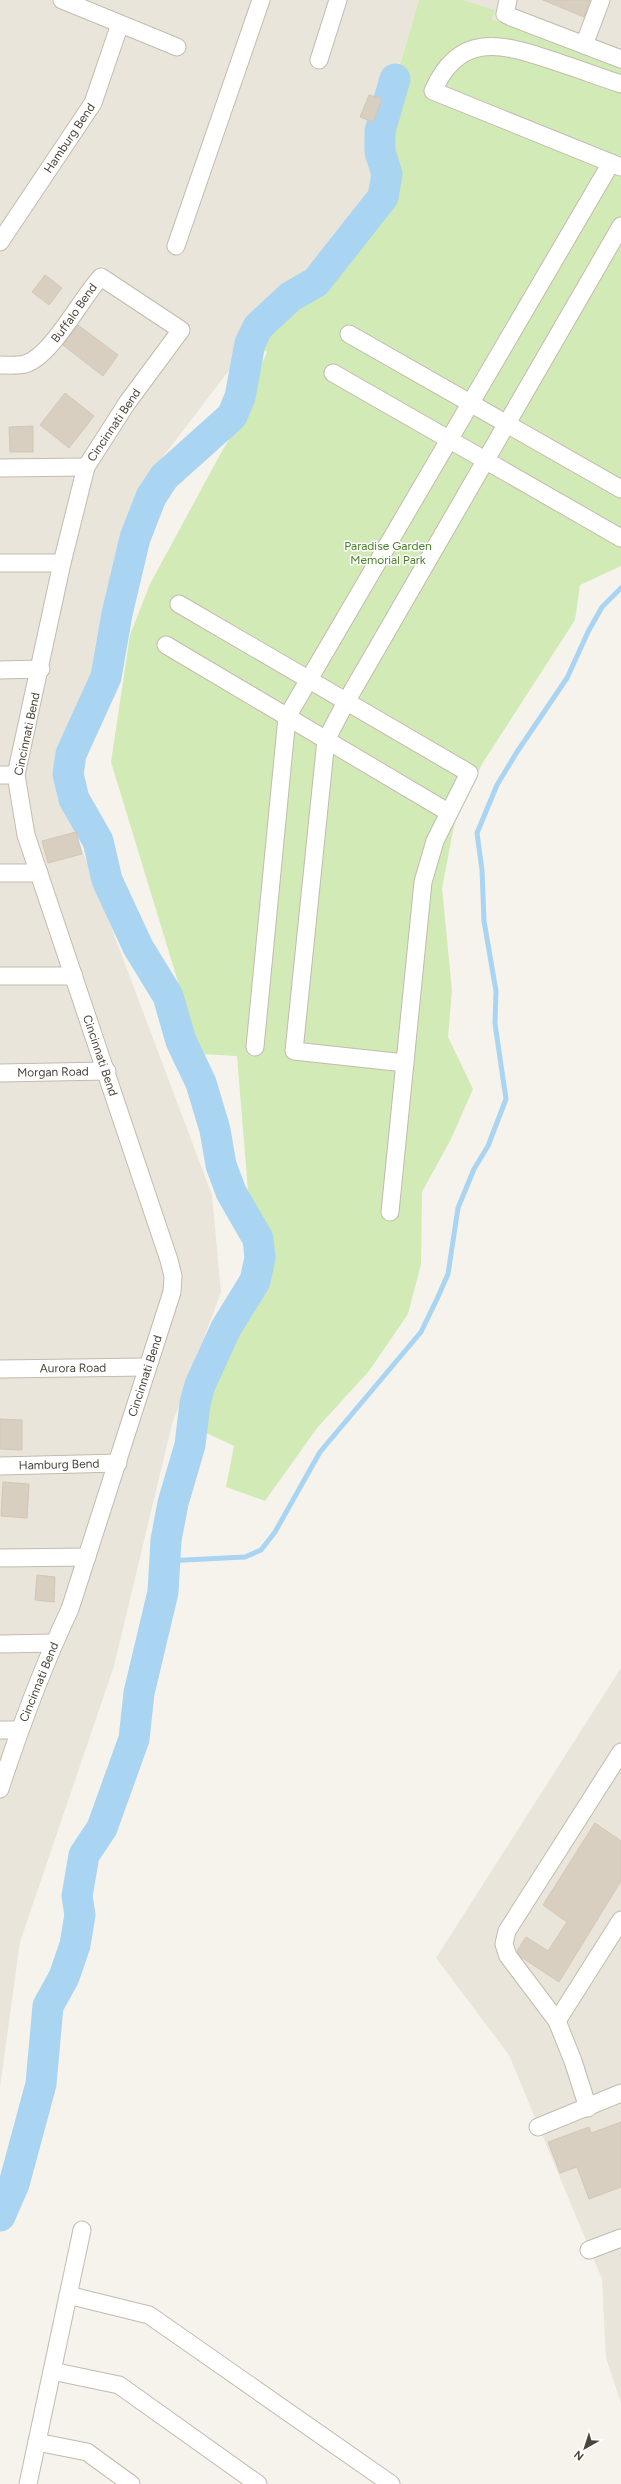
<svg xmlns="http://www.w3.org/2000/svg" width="621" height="2484" font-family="Figtree,sans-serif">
	<rect width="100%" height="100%" fill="#f6f3ec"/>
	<g fill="#eae5da">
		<path d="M0,0h419l-24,79 -15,73 7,22 -4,23 -67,85 -26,15 -32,30 -8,16 -107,140 -52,212 -33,59 17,77 137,364 9,97 -49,132 -58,242 -94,276 -20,145z"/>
		<path d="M464,0h157v67l-129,-48 3,-9z"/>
		<path d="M621,1668v735l-15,-45 -4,-79 -93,-224 -73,-97z"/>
	</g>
	<path fill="#d2eab5" d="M419,0h45l31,10 -3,9 129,48v499l-41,19 -5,35 -93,144 -27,57 -13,67 10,102 -4,47 25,52 -22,50 -29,53 -1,72 -13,50 -39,57 -52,57 -52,73 -39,-14 8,-41 -34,-16 19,-75 15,-37 38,-52 1,-25 -25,-50 -11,-135 -37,-2 -89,-292 19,-127 20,-51 72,-133 29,-47 8,-34 8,-18 -17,-9 8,-16 12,-13 20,-17 26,-15 67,-85 4,-23 -7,-22v-21z"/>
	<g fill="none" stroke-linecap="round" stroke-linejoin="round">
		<path stroke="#a9d4f2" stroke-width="5" d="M165,1561l80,-4 16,-7 14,-18 45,-80 101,-120 16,-33 11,-25 10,-66 16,-39 14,-23 18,-47 -11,-75 1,-33 -12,-70 -2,-51 -5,-37 20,-48 20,-33 50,-74 21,-46 14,-25 19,-19"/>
		<path stroke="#a9d4f2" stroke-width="31" d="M0,2216l14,-32 27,-100 7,-78 16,-29 11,-32 5,-30 -3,-19 7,-41 18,-27 32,-89 5,-46 24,-101 3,-52 7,-37 17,-58 5,-42 5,-18 26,-57 29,-47 5,-23 -2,-19 -27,-47 -10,-27 -6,-35 -14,-47 -20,-42 -13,-45 -30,-49 -31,-67 -9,-39 -24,-42 -6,-25 3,-20 35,-77 11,-63 18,-76 16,-41 13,-20 68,-61 8,-19 10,-54 8,-16 32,-30 26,-15 67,-85 4,-23 -7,-22v-21l15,-52"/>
	</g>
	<g fill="#d8cfc1" stroke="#d3c7b4">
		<path d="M543,0h47l-6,17z"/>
		<path d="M369,95l13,4 -9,23 -13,-5z"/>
		<path d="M45,275l17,13 -13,17 -17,-13z"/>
		<path d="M78,325l40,30 -15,21 -40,-31z"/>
		<path d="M65,393l29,23 -25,32 -29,-23z"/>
		<path d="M33,426v26h-23l-1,-25z"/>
		<path d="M76,832l6,22 -34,9 -6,-22z"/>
		<path d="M0,1419l22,1v30l-22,-1z"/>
		<path d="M3,1482l26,2 -2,34 -26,-2z"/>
		<path d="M37,1575l18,2 -1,25 -19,-2z"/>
		<path d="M595,1823l26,18v40l-62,101 -38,-25 -4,-6 9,-14 22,14 19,-29 -24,-17z"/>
		<path d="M621,2122v65l-32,12 -12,-32 -17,6 -12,-31 41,-15 2,6z"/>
	</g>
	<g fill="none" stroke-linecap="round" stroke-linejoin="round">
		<defs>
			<g id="minor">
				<path d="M62,0l115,47"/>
				<path d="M508,0l-3,14 6,3 110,42"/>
				<path d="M584,45l17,-45"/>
				<path d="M319,60l19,-60"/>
				<path d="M621,167l-188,-76c25,-57 65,-49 115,-32 25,8 49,17 73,25"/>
				<path id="s1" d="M0,242l93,-139 27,-79"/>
				<path d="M176,246l85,-246"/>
				<path d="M349,334l272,155"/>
				<path id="s2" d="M0,365c8,0 17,1 25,-1 27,-8 56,-66 76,-87l80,53 -54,73 -41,64 -24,96 -46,212 10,60 143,425 4,16 -1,16 -102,317c-28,59 -50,119 -70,180"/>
				<path d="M333,373l288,165"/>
				<path d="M0,468l86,-1"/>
				<path d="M0,563h62"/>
				<path d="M179,604l290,169 -34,68 -12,41 -33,330"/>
				<path d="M166,645l282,167"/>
				<path d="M0,670l41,-1"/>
				<path d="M0,775h16"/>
				<path d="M0,873h39"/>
				<path d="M0,976h74"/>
				<path d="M255,1047l32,-330 324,-554"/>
				<path d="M405,1063l-111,-12 32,-311 20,-38 275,-476"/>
				<path id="s3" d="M0,1073l107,-2"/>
				<path id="s4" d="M0,1369l147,-2"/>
				<path id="s5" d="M0,1466l118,-3"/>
				<path d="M0,1558l87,-1"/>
				<path d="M0,1644l54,-1"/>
				<path d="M0,1730h19"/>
				<path d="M557,2021l64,-101"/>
				<path d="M588,2108l-15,-47 -16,-40 -49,-65 -4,-12 3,-13 114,-179"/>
				<path d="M538,2127l83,-34"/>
				<path d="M589,2250l32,-12"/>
				<path d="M68,2295l81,20 242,169"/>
				<path d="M52,2371l67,14 139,99"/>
				<path d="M37,2442l50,10 44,32"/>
				<path d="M28,2484l54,-254"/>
			</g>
		</defs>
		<use href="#minor" stroke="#c2bbae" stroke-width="19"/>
		<use href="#minor" stroke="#fff" stroke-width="17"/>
	</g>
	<g text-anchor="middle" stroke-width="3" stroke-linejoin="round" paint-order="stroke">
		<g font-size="12" fill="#4b4439" stroke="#fff">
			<text dy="4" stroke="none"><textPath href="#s1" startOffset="125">Hamburg Bend</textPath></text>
			<text dy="4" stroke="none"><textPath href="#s2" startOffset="97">Buffalo Bend</textPath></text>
			<text transform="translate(114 425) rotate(-56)" y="4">Cincinnati Bend</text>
			<text transform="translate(27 734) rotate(-78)" y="4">Cincinnati Bend</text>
			<text dy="4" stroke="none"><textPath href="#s2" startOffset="1014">Cincinnati Bend</textPath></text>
			<text dy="4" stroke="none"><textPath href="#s3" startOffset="53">Morgan Road</textPath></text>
			<text dy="4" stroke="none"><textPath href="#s4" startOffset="73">Aurora Road</textPath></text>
			<text transform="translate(145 1376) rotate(-72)" y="4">Cincinnati Bend</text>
			<text dy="4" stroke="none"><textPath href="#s5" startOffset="59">Hamburg Bend</textPath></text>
			<text transform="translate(39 1682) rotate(-68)" y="4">Cincinnati Bend</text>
		</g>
		<g font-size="12" fill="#4a7f2a" stroke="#fff">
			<text x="388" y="550">Paradise Garden<tspan x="388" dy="14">Memorial Park</tspan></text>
		</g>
	</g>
	<g transform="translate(585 2448) rotate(219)" stroke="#ffffff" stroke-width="3" paint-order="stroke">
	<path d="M0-3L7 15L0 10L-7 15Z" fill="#4b4439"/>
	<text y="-6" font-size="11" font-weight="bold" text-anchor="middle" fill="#4b4439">N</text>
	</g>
</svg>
